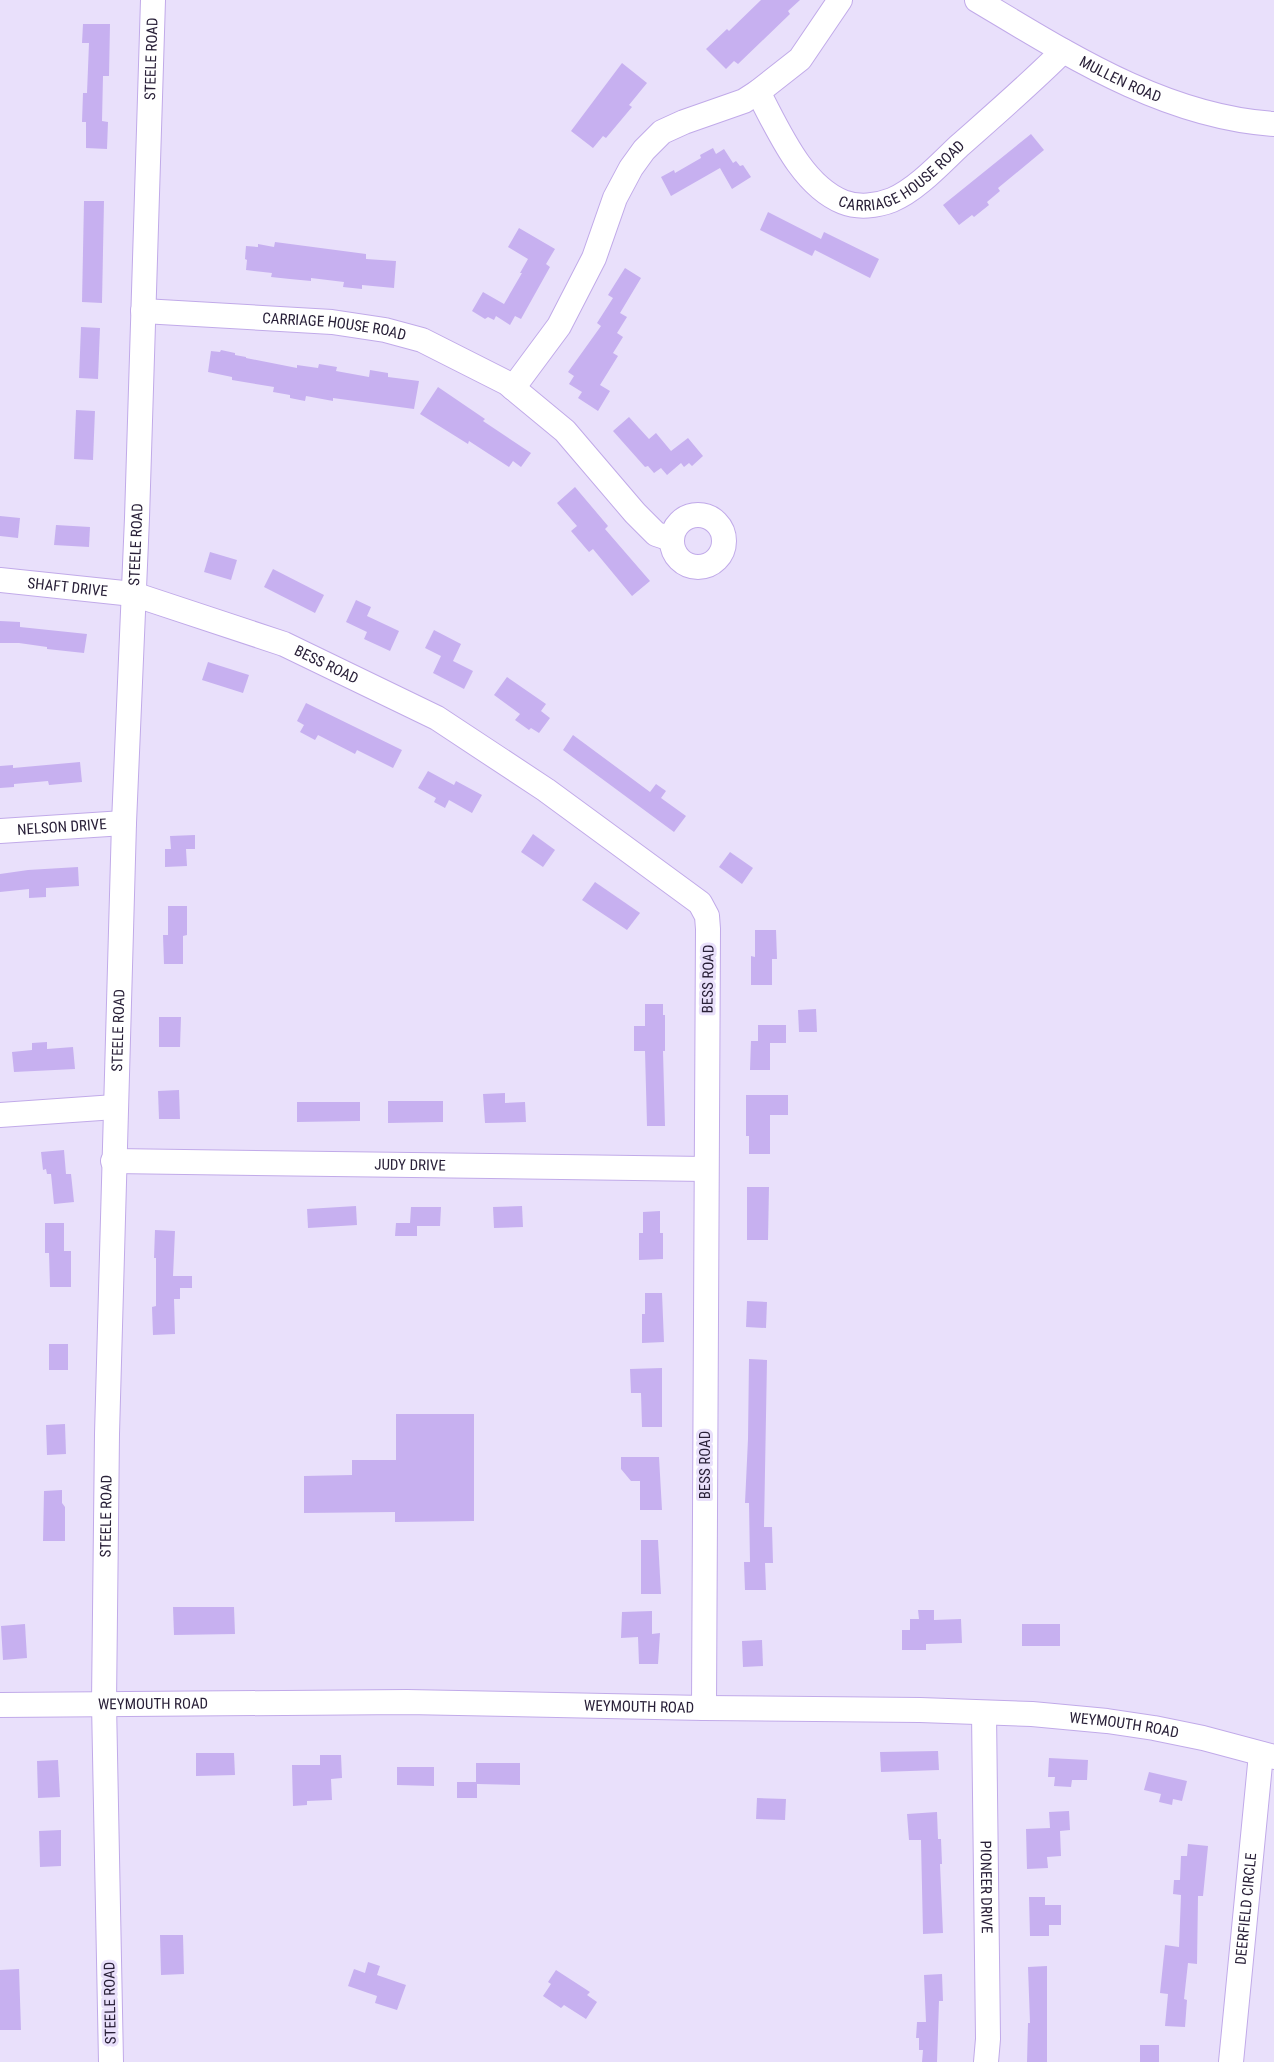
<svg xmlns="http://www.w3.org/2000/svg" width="1274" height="2062" font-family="'Roboto Condensed',sans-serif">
	<rect width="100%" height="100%" fill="#e9e0fb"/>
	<g fill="#c7b0f0">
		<path d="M761,0h39l-12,11 2,3 -52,50 -4,-3 -8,8 -20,-20 21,-20 2,2z"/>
		<path d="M83,24h27l-1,52h-6l-1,45 6,1 -1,27 -21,-1v-26h-4l1,-29h4l2,-50h-7z"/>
		<path d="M622,63l25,20 -18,22 3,2 -26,31 -3,-2 -10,12 -22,-17z"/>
		<path d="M1031,134l13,16 -46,38 2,3 -13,11 2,3 -15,12 -2,-2 -13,10 -16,-20z"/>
		<path d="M713,148l3,6 8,-5 9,14 3,-2 4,5 3,-1 8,12 -19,12 -12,-21 -49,28 -10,-19 13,-7 1,3 26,-15 -1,-3z"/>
		<path d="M84,201h20l-2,102 -20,-1z"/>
		<path d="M768,212l53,27 3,-7 55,27 -9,19 -55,-28 -3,6 -52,-26z"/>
		<path d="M519,228l36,21 -9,15 4,3 -29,52 -6,-3 -5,9 -14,-9 -2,4 -6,-3 -3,2 -13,-8 11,-19 21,12 18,-31h-2l8,-14 -20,-12z"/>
		<path d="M275,242l91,12v5l30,2 -2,27 -32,-3v4l-19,-2 1,-5 -33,-4v3l-21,-2 -19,-2 1,-4 -26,-3 1,-10 -2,-1 1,-13 12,1v-3l16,3z"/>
		<path d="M625,268l16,10 -21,35 7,4 -10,16 6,4 -10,16 5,3 -18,29 10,6 -12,20 -20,-13 4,-6 -13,-8 5,-8 -6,-4 33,-46 -4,-3 16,-25 -5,-3z"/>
		<path d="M81,327l19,1 -2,51 -19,-1z"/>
		<path d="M221,350l14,3v2l11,2v1l51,10v-3l21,3 1,-4 18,3 -1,4 33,6 1,-7 18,3v4l31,4 -5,28 -81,-11v3l-27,-5 -1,5 -15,-3v-3l-17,-3 1,-5 -42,-7v-3l-24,-5 3,-21 9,1z"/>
		<path d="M438,387l47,32 -2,2 48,32 -10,14 -8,-6 -4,6 -40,-26 -1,3 -48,-30z"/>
		<path d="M76,410l19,1 -2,49 -19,-1z"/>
		<path d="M629,417l20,22 7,-6 15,18 17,-13 15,18 -11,10 -3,-3 -5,4 -3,-4 -14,12 -6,-7 -7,5 -6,-7 -3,1 -32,-36z"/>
		<path d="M575,487l33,39 -3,3 45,52 -18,15 -39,-47 -4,3 -18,-21 6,-5 -20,-23z"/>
		<path d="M0,516l20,2 -2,20 -18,-2z"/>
		<path d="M56,525l34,2 -1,20 -35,-2z"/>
		<path d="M210,552l27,8 -6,20 -27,-8z"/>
		<path d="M273,569l51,26 -9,18 -51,-26z"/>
		<path d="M356,600l15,7 -4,9 32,15 -9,20 -26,-12 3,-7 -21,-10z"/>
		<path d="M0,621l20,1v5l67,7 -3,19 -37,-4v-2l-28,-4h-19z"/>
		<path d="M434,630l27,14 -8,17 20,10 -9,18 -31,-16 8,-17 -16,-8z"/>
		<path d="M208,662l41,13 -6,18 -41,-13z"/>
		<path d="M507,677l39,27 -5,7 9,7 -11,15 -8,-5 -2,2 -14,-10 5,-6 -26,-19z"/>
		<path d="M306,703l96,47 -9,18 -36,-18 -2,4 -37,-19 -3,5 -15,-8 4,-7 -7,-4z"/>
		<path d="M573,735l77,57 6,-8 10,7 -5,7 25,18 -12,16 -111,-82z"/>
		<path d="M80,762l2,20 -33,3 -1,-4 -34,3v3l-14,1v-22l13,-1v3z"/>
		<path d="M428,771l26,14 2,-4 26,14 -10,18 -23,-13 -4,8 -11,-6 2,-4 -18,-10z"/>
		<path d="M533,834l22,16 -12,17 -22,-15z"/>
		<path d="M195,835v14h-9l1,17 -22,1v-18h6l-1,-13z"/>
		<path d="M730,852l23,16 -11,16 -23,-17z"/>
		<path d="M78,867l1,19 -33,2v9l-17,1v-9l-29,3v-18l28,-4z"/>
		<path d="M595,882l45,31 -13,17 -45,-30z"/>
		<path d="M168,906h19v29l-4,1v28h-19l-1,-29h5z"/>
		<path d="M755,930h21l1,29h-5v26h-21v-29l4,1z"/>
		<path d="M645,1004h18v11h2v36h-2l2,75h-18l-2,-75h-11v-25h11z"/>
		<path d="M816,1009l1,23h-18l-1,-22z"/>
		<path d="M159,1017h22l-1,30h-21z"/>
		<path d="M758,1025h28v18h-16v27h-20l1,-29h7z"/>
		<path d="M47,1042v7l26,-2 2,22 -61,3 -2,-20 20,-2v-7z"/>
		<path d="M179,1090l1,29h-21l-1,-28z"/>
		<path d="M505,1093v10l20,-1 1,20 -41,1 -2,-29z"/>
		<path d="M746,1095h42v20h-18v39h-21v-18h-3z"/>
		<path d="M388,1101h55v21l-55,1z"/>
		<path d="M297,1102h63v19l-63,1z"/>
		<path d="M64,1150l2,24h5l3,28 -20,2 -3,-30h-4l-1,-5 -3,1 -2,-18z"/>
		<path d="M747,1187h22l-1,53h-21z"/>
		<path d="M356,1206l1,19 -49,3 -1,-19z"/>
		<path d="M522,1206l1,21 -29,1 -1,-21z"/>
		<path d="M411,1207h30l-1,19h-23v10h-22l1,-13h14z"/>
		<path d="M660,1211v22h3v26l-24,1v-27h4v-21z"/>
		<path d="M45,1223h19v28h7v36h-21l-1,-34h-4z"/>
		<path d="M155,1230l20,1 -2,45h19v12h-12v11h-6l1,35 -22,1 -1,-28 4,-1v-48h-2z"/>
		<path d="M645,1293h17l2,49 -22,1v-29h3z"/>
		<path d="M747,1301l20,1 -1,26 -20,-1z"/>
		<rect x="49" y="1344" width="19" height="26"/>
		<path d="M749,1359l18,1 -3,167h8l1,36h-8l1,27h-21l-1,-28h6l-1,-59h-4l3,-64z"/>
		<path d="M662,1368v59h-20l-1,-34h-10l-1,-24z"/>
		<path d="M396,1414h78v107l-79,1v-10l-91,1v-37l48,-1v-15h44z"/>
		<path d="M65,1424l1,30 -19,1 -1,-30z"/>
		<path d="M621,1457h38l3,53h-22v-29h-9l-10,-12z"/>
		<path d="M62,1490v13l3,4v34h-22l1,-50z"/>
		<path d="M641,1540h17l3,54h-20z"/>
		<path d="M173,1607h61l1,27 -61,1z"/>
		<path d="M918,1610h16v10l27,-1 1,24 -36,1v6h-24v-20h8v-11h9z"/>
		<path d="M652,1611v23l8,-1 -2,31h-19l-1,-27 -17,1 1,-26z"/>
		<path d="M25,1624l2,34 -24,2 -2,-34z"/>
		<rect x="1022" y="1624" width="38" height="22"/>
		<path d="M762,1640l1,26 -20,1 -1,-26z"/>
		<path d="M938,1751l1,19 -58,2 -1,-20z"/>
		<path d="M196,1753h38l1,22 -39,1z"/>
		<path d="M320,1755h21l1,23 -11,1 1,21 -25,1v4l-14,1 -1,-41h28z"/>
		<path d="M1049,1758l39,2 -1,20h-15l-1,7 -17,-1 1,-9h-7z"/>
		<path d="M58,1760l2,37 -22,1 -1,-37z"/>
		<path d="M476,1763h44v22l-43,-1v14h-20v-16h19z"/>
		<path d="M397,1767h37v19l-37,-1z"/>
		<path d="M1149,1772l38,9 -5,20 -9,-2 -1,6 -13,-3 2,-8 -17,-4z"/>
		<path d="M757,1798l29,1 -1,21 -29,-1z"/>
		<path d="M1069,1811l1,19 -10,1 1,25 -14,1 1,11 -21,1 -1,-40 24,-1 -1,-16z"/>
		<path d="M937,1812l1,27h3l1,25h-2l3,69 -20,1 -2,-94h-12l-2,-26z"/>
		<path d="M61,1830v36l-21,1 -1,-36z"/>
		<path d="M1188,1844l20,2 -5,50h-5l-1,68 -9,-1 -4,36 3,1 -2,27 -20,-1 3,-32 -8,-1 5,-48 14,2 2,-52 -8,-1 1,-14h6l1,-24h6z"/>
		<path d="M1029,1897h16v8h16v20h-12v11h-19z"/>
		<path d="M160,1935h23l1,39 -23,1z"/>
		<path d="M368,1962l12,4 -3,9 29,10 -9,25 -22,-7 2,-7 -29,-10 6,-17 11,4z"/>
		<path d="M1047,1966v96h-20l1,-39h2l-2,-56z"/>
		<path d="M19,1969l2,61h-21v-60z"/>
		<path d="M556,1970l34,22 -3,3 10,7 -11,17 -22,-14 -3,3 -18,-12 8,-12 -3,-2z"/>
		<path d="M942,1974l1,27h-4l-2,61h-15l1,-12h-4v-12h-3l1,-16h9l-2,-47z"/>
		<rect x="1140" y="2045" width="19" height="17"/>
	</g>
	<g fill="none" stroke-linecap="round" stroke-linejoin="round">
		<defs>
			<g id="minor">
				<path id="s1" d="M977,0c92,55 188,117 297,124"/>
				<path id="s2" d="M758,92c20,37 43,93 85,110 15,6 34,4 49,-2 24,-10 48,-36 67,-54 35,-31 71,-62 104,-95"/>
				<path id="s3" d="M143,311l189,11 53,8 37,10 85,43 58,48 70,82 21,21 15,5"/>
				<path d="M513,388l46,-62 35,-68 21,-60 16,-30 13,-18 18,-18 22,-10 60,-21 14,-9 42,-33 40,-59"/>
				<circle cx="698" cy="541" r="26"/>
				<path id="s4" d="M0,580l133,14 151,50 153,74 109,72 154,113 7,13 1,13 -4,779"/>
				<path id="s5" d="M0,831l124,-8"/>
				<path d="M0,1115l115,-8"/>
				<path id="s6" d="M113,1161l593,8"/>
				<path id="s7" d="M0,1705l407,-3 297,6 216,2 112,4 75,7 47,7 49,10 71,19"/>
				<path id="s8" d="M984,1713l4,326 -2,23"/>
				<path id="s9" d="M111,2062l-7,-359 3,-269 17,-611 13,-305 16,-518"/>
				<path id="s10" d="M1231,2062l30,-308"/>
			</g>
		</defs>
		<use href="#minor" stroke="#c1aae9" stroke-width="26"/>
		<use href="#minor" stroke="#fff" stroke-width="24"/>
	</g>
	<g text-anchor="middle" stroke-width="6" stroke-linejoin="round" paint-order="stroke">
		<g font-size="15" fill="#292038" stroke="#e9e0fb">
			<text dy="5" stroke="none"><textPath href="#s9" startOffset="2004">STEELE ROAD</textPath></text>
			<text dy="5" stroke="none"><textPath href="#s1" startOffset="164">MULLEN ROAD</textPath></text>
			<text dy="5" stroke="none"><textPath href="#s2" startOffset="210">CARRIAGE HOUSE ROAD</textPath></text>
			<text dy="5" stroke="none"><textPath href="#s3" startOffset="192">CARRIAGE HOUSE ROAD</textPath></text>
			<text dy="5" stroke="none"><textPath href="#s9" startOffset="1518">STEELE ROAD</textPath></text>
			<text dy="5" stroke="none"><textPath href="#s4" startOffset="68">SHAFT DRIVE</textPath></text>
			<text dy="5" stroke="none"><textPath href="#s4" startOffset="340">BESS ROAD</textPath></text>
			<text dy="5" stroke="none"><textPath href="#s5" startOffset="62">NELSON DRIVE</textPath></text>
			<text transform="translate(708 979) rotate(-89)" y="5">BESS ROAD</text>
			<text dy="5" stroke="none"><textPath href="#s9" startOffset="1032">STEELE ROAD</textPath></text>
			<text dy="5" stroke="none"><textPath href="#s6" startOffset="297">JUDY DRIVE</textPath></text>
			<text transform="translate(705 1465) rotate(-90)" y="5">BESS ROAD</text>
			<text dy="5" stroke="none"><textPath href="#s9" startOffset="546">STEELE ROAD</textPath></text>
			<text dy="5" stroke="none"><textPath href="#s7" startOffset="153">WEYMOUTH ROAD</textPath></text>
			<text dy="5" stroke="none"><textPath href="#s7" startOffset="639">WEYMOUTH ROAD</textPath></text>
			<text dy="5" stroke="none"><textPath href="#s7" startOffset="1125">WEYMOUTH ROAD</textPath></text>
			<text dy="5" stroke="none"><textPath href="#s8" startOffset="174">PIONEER DRIVE</textPath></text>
			<text dy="5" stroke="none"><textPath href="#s10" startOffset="154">DEERFIELD CIRCLE</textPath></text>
			<text transform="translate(110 2003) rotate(-91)" y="5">STEELE ROAD</text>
		</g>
	</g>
</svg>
